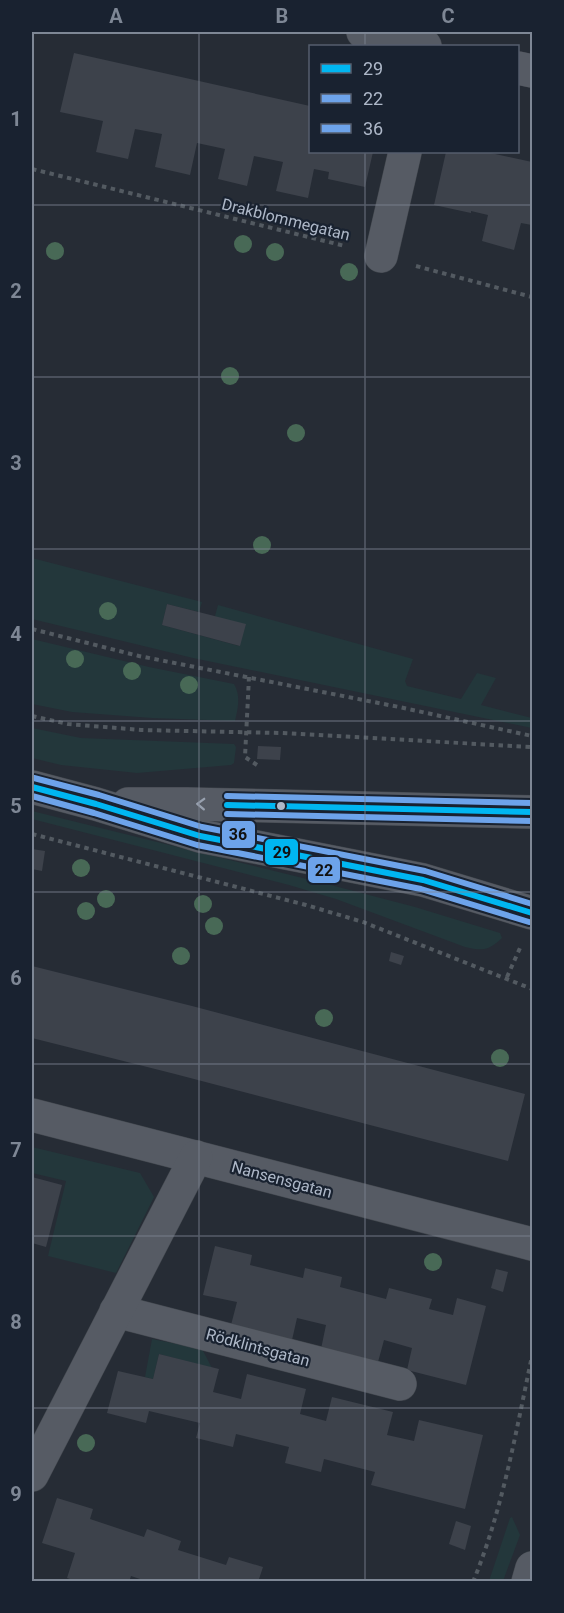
<svg xmlns="http://www.w3.org/2000/svg" width="564" height="1613" font-family="Roboto,sans-serif">
	<rect width="100%" height="100%" fill="#262c35"/>
	<g fill="#23373b">
		<path d="M32,558l170,44 -3,10 -32,-8 -5,21 77,21 -24,-30 3,-11 195,54 -8,22 2,5 54,13 16,-26 19,5 -15,27 51,13v10l-339,-70 -161,-39z"/>
		<path d="M32,639l117,28 85,17c7,12 4,24 1,37l-83,-3 -80,-6 -40,-8z"/>
		<path d="M32,728l49,10 153,6 2,3 -2,16 -3,2 -94,8 -76,-8 -29,-7z"/>
		<path d="M32,811l291,72 92,24 85,26 2,5c-14,13 -19,13 -37,9l-129,-48 -47,-14 -257,-66z"/>
		<path d="M32,1147l108,26 14,24 -38,76 -68,-17 18,-75 -34,-8z"/>
		<path d="M152,1339l50,10 10,19 -53,-14 -6,25 -8,-2z"/>
		<path d="M512,1517l8,18 -17,46h-14l21,-63z"/>
	</g>
	<g fill="#3d424b">
		<path d="M74,53l236,53v46h63l-8,35 -37,-8 1,-7 -15,-3 -6,29 -32,-7 7,-29 -29,-6 -7,30 -29,-7 7,-30 -28,-6 -7,32 -35,-8 7,-33 -27,-5 -7,30 -32,-7 7,-31 -43,-9z"/>
		<path d="M446,152h40l46,10v63l-11,-2 -7,27 -32,-9 6,-26 -17,-4v2l-37,-8z"/>
		<path d="M167,604l79,20 -6,22 -78,-21z"/>
		<path d="M258,746l23,1 -1,13 -23,-1z"/>
		<path d="M32,849l13,2 -3,20 -10,-2z"/>
		<path d="M391,952l13,4 -3,9 -12,-4z"/>
		<path d="M32,966l160,40 333,88 -17,67 -333,-87 -143,-36z"/>
		<path d="M32,1177l30,8 -16,62 -14,-4z"/>
		<path d="M215,1246l37,9 -2,10 53,13 2,-10 37,9 -2,10 46,12 3,-11 43,11 -3,10 24,6 4,-17 29,8 -20,79 -59,-15 5,-22 -28,-8 -6,22 -57,-13 5,-24 -29,-7 -5,22 -61,-15 6,-23 -34,-7z"/>
		<path d="M496,1269l12,3 -5,20 -12,-4z"/>
		<path d="M159,1354l60,15 -6,23 28,7 6,-25 59,15 -6,25 26,7 6,-24 61,15 -6,23 27,6 5,-21 64,15 -18,74 -94,-24 4,-13 -51,-13 -3,13 -36,-9 4,-16 -53,-13 -3,13 -37,-9 4,-15 -51,-12 -3,12 -39,-10 11,-42 35,8z"/>
		<path d="M57,1498l36,11 -3,10 54,18 3,-8 34,12 -3,9 48,15 3,-8 34,10 -4,12 5,3h-115l-18,-6 -2,6h-50l-12,-4 8,-25 -33,-10z"/>
		<path d="M456,1521l15,5 -6,24 -16,-6z"/>
	</g>
	<g fill="none" stroke-linecap="round" stroke-linejoin="round">
		<defs>
			<g id="minor">
				<path d="M363,32l62,14"/>
				<path d="M518,68l14,3"/>
				<path d="M381,256l24,-104"/>
				<path d="M32,1115l500,129"/>
				<path d="M116,1311l284,73"/>
				<path d="M32,1475l164,-318"/>
			</g>
			<g id="tertiary">
				<path d="M32,787l64,17 104,32 223,44 109,33"/>
				<path d="M128,804h59l345,8"/>
				<path d="M528,1582l4,-14"/>
			</g>
		</defs>
		<use href="#minor" stroke="#42474e" stroke-width="34"/>
		<use href="#tertiary" stroke="#42474e" stroke-width="34"/>
		<g stroke="#535a61" stroke-width="4" stroke-dasharray="4.5 4.5" stroke-linecap="butt">
			<path d="M32,169l313,77"/>
			<path d="M416,266l116,31"/>
			<path d="M32,629l107,27 260,51 133,29"/>
			<path d="M249,677l-4,80 12,8"/>
			<path d="M32,716l36,8 73,6 140,3 251,14"/>
			<path d="M32,834l274,71 57,17 169,67"/>
			<path d="M507,977l13,-29"/>
			<path d="M473,1582c30,-73 43,-151 59,-226"/>
		</g>
		<use href="#minor" stroke="#565b64" stroke-width="33"/>
		<use href="#tertiary" stroke="#565b64" stroke-width="33"/>
		<defs>
			<g id="bus-1">
				<path d="M32,787l64,17 104,32 223,44 109,33"/>
				<path d="M227,805l305,7"/>
			</g>
			<g id="bus-2">
				<path d="M32,796l62,17 103,32 224,44 108,33"/>
				<path d="M227,814l305,7"/>
			</g>
			<g id="bus-3">
				<path d="M34,778l65,17 103,32 223,44 107,33"/>
				<path d="M227,796l305,7"/>
			</g>
		</defs>
		<use href="#bus-1" stroke="#192230" stroke-width="10"/>
		<use href="#bus-2" stroke="#192230" stroke-width="10"/>
		<use href="#bus-3" stroke="#192230" stroke-width="10"/>
		<use href="#bus-1" stroke="#00b6f1" stroke-width="6"/>
		<use href="#bus-2" stroke="#6da3ea" stroke-width="6"/>
		<use href="#bus-3" stroke="#6da3ea" stroke-width="6"/>
	</g>
	<g fill="#486956">
		<circle cx="243" cy="244" r="9"/>
		<circle cx="55" cy="251" r="9"/>
		<circle cx="275" cy="252" r="9"/>
		<circle cx="349" cy="272" r="9"/>
		<circle cx="230" cy="376" r="9"/>
		<circle cx="296" cy="433" r="9"/>
		<circle cx="262" cy="545" r="9"/>
		<circle cx="108" cy="611" r="9"/>
		<circle cx="75" cy="659" r="9"/>
		<circle cx="132" cy="671" r="9"/>
		<circle cx="189" cy="685" r="9"/>
		<circle cx="81" cy="868" r="9"/>
		<circle cx="106" cy="899" r="9"/>
		<circle cx="203" cy="904" r="9"/>
		<circle cx="86" cy="911" r="9"/>
		<circle cx="214" cy="926" r="9"/>
		<circle cx="181" cy="956" r="9"/>
		<circle cx="324" cy="1018" r="9"/>
		<circle cx="500" cy="1058" r="9"/>
		<circle cx="433" cy="1262" r="9"/>
		<circle cx="86" cy="1443" r="9"/>
	</g>
	<defs><path id="oneway-chevron" d="M-2-3.5L2.5 0L-2 3.5" fill="none" stroke-width="1.6" stroke-linecap="round" stroke-linejoin="round" transform="scale(1.5)"/></defs>
	<use stroke="#98a1af" href="#oneway-chevron" transform="translate(201 804) rotate(-178)"/>
	<path fill="none" stroke="#7e8795" stroke-width="1.5" stroke-opacity="0.55" d="M199,32v1550M365,32v14M365,152v1430M32,205h500M32,377h500M32,549h500M32,721h500M32,892h500M32,1064h500M32,1236h500M32,1408h500"/>
	<circle fill="#aeb8c8" stroke="#192230" stroke-width="2" cx="281" cy="806" r="5"/>
	<g text-anchor="middle" stroke-width="4.5" stroke-linejoin="round" paint-order="stroke">
		<g font-size="16" fill="#aeb8c8" stroke="#192230">
			<text transform="translate(286 219) rotate(14)" y="6">Drakblommegatan</text>
			<text transform="translate(282 1179) rotate(15)" y="6">Nansensgatan</text>
			<text transform="translate(258 1347) rotate(15)" y="6">Rödklintsgatan</text>
		</g>
	</g>
	<g stroke="#192230" stroke-width="2">
		<rect x="221" y="820" width="35" height="29" rx="6" fill="#6da3ea"/>
		<rect x="264" y="838" width="35" height="28" rx="6" fill="#00b6f1"/>
		<rect x="307" y="856" width="34" height="28" rx="6" fill="#6da3ea"/>
	</g>
	<g font-size="16" text-anchor="middle" font-weight="bold" fill="#111">
		<text x="238" y="840">36</text>
		<text x="282" y="858">29</text>
		<text x="324" y="876">22</text>
	</g>
	<rect width="564" height="1613" fill="none" stroke="#192230" stroke-width="66"/>
	<rect x="309" y="45" width="210" height="108" fill="#192230" stroke="#555e6d" stroke-width="1.5"/>
	<rect x="321" y="64" width="30" height="9" fill="#00b6f1" stroke="#555e6d" stroke-width="1.5"/>
	<text x="363" y="75" font-size="18" fill="#aeb8c8">29</text>
	<rect x="321" y="94" width="30" height="9" fill="#6da3ea" stroke="#555e6d" stroke-width="1.5"/>
	<text x="363" y="105" font-size="18" fill="#aeb8c8">22</text>
	<rect x="321" y="124" width="30" height="9" fill="#6da3ea" stroke="#555e6d" stroke-width="1.5"/>
	<text x="363" y="135" font-size="18" fill="#aeb8c8">36</text>
	<rect x="33" y="33" width="498" height="1547" fill="none" stroke="#7e8795" stroke-width="2"/>
	<g font-size="20" text-anchor="middle" font-weight="bold" fill="#7e8795">
		<text x="116" y="23">A</text>
		<text x="282" y="23">B</text>
		<text x="448" y="23">C</text>
		<text x="16" y="126">1</text>
		<text x="16" y="298">2</text>
		<text x="16" y="470">3</text>
		<text x="16" y="641">4</text>
		<text x="16" y="813">5</text>
		<text x="16" y="985">6</text>
		<text x="16" y="1157">7</text>
		<text x="16" y="1329">8</text>
		<text x="16" y="1501">9</text>
	</g>
</svg>
